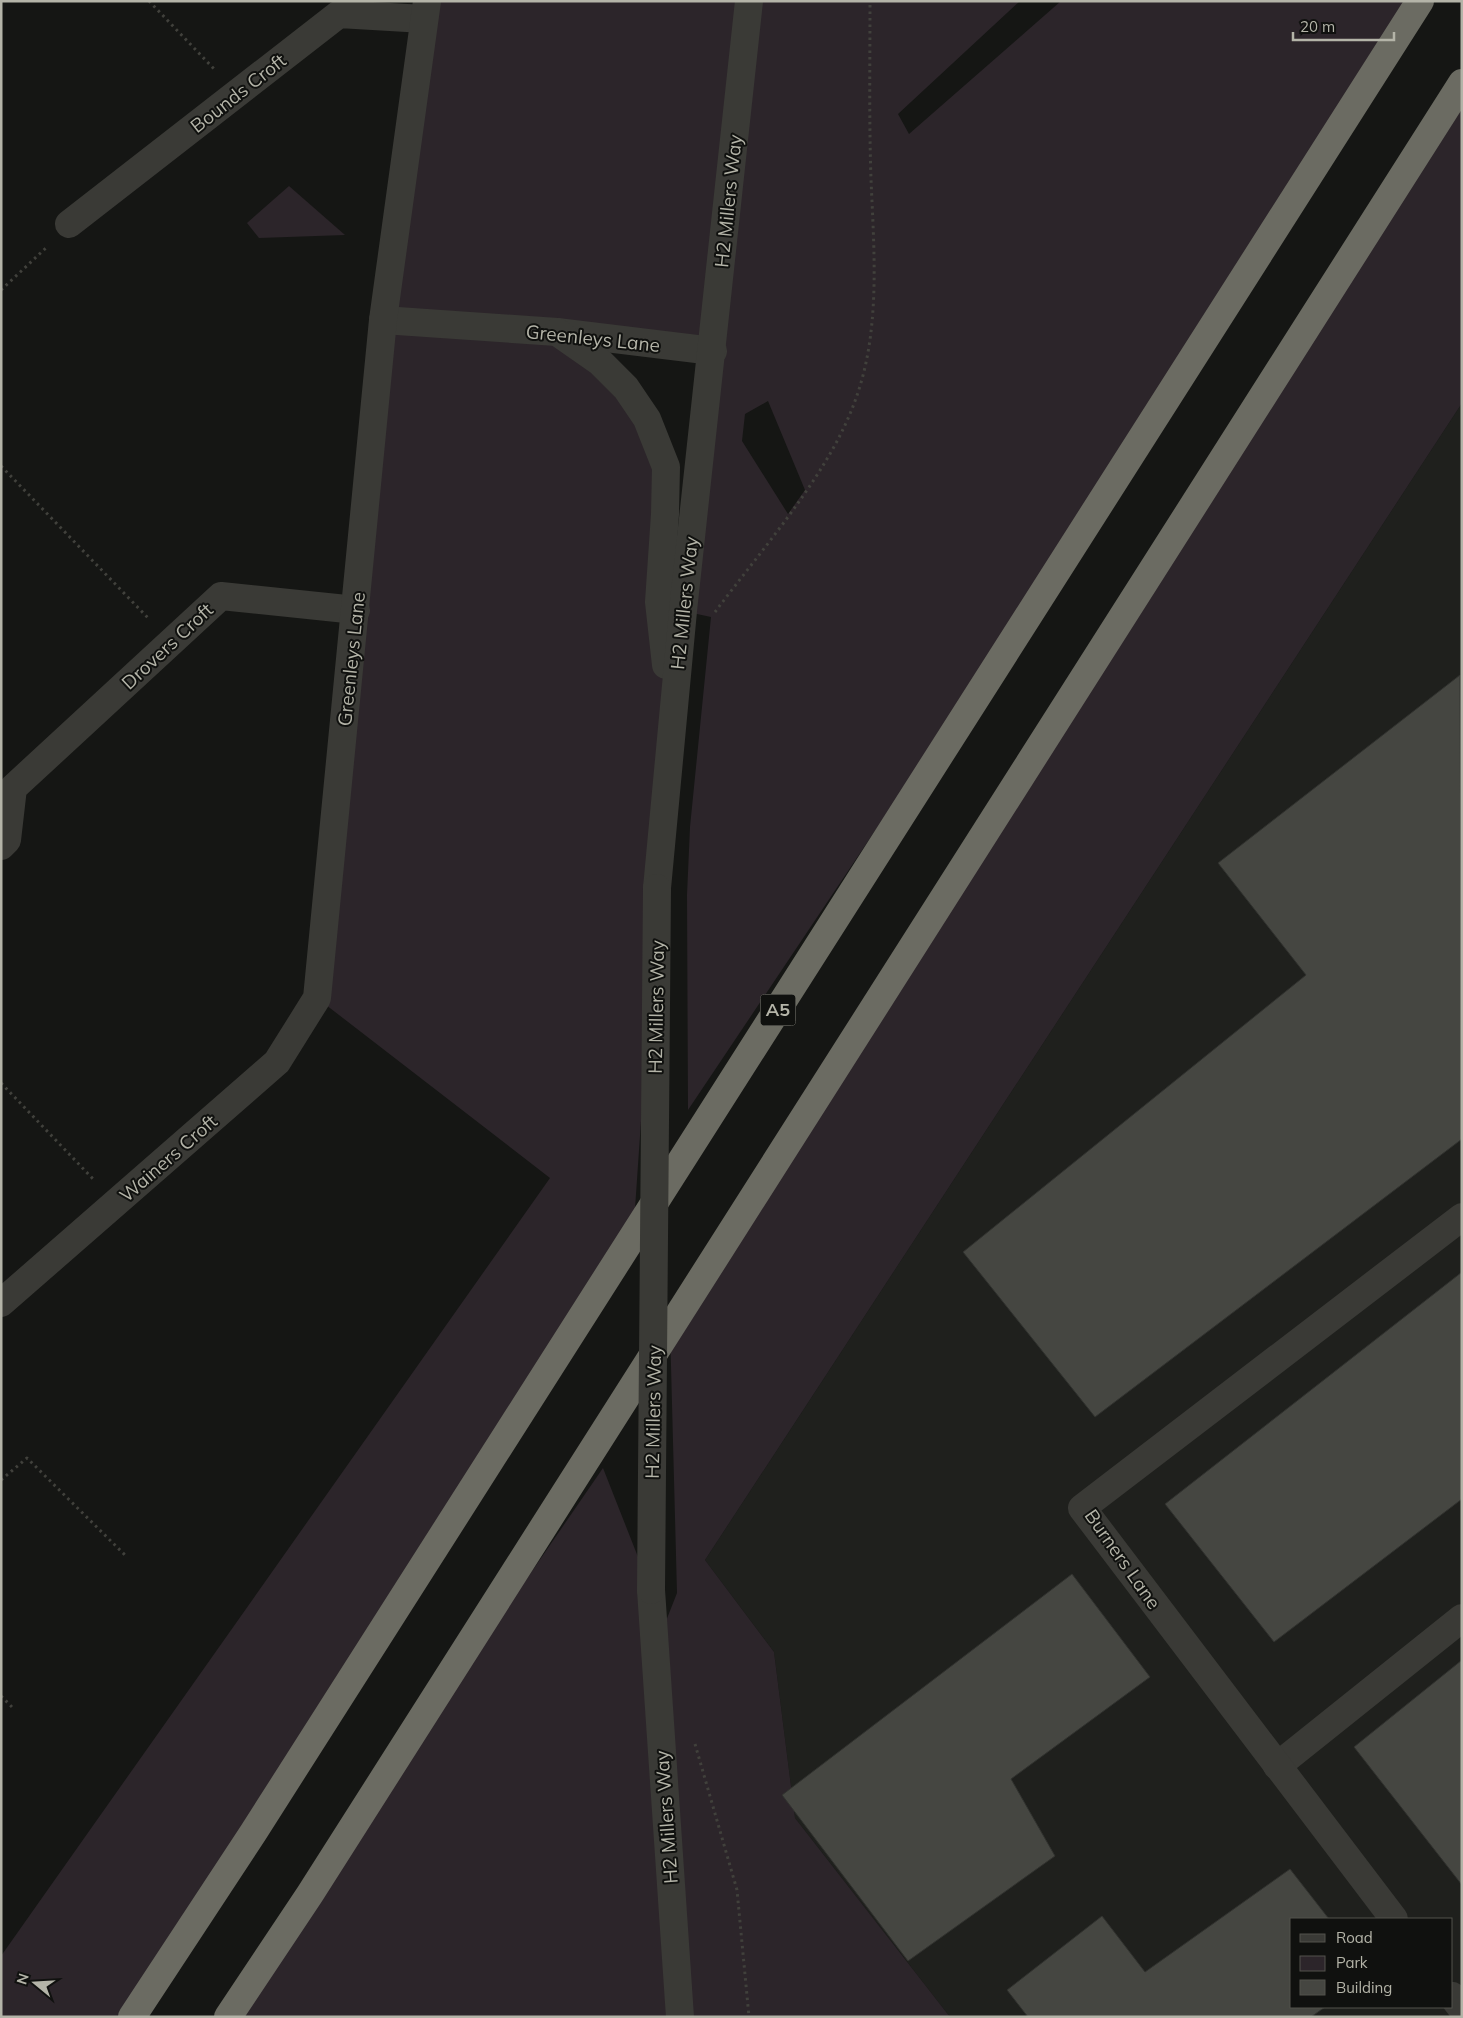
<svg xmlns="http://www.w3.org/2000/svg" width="1463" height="2018" font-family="Mulish,sans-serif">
	<rect width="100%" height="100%" fill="#151614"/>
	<path fill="#1f201d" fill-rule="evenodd" d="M1462,403v1614h-512l-155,-199 -21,-166 -69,-92zM1292,1919h160v88h-160z"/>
	<g fill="#2c252a" fill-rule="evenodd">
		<path d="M427,1h593l-122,113 11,20 152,-133h349l-201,331 -521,778 -1,-215 3,-68 21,-210 -28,-6 30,-259 -155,-20 42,30 66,105 7,250 -16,171 -24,350 -501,779h-131v-61l549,-778 -233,-180zM768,401l37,89 -17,24 -46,-73 3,-27z"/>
		<path d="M1462,108v295l-757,1157 69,92 21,166 155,199h-722l82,-123 293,-426 48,122 4,59 22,-56 -7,-265z"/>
		<path d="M289,186l56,49 -86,3 -12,-15z"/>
	</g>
	<g fill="#454641" stroke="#31322f">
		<path d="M1460,675l2,464 -367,278 -132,-165 343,-277 -88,-112z"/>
		<path d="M1462,1272v227l-188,143 -109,-138z"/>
		<path d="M1072,1574l78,103 -139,102 44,77 -147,105 -126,-166z"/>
		<path d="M1462,1660v225l-108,-138z"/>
		<path d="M1290,1869l39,50h-37v88h33l-14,10h-283l-21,-27 95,-74 43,56z"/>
	</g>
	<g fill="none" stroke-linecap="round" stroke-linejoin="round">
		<g stroke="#41413c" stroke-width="3" stroke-dasharray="2.5 4" stroke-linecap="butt">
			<path d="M149,1l67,70"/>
			<path d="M1,290l47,-44"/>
			<path d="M1,466l149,154"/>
			<path d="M715,612c47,-63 114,-138 140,-211 26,-70 19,-149 16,-222 -2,-59 -1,-118 -1,-178"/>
			<path d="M1,1083l94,98"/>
			<path d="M1,1480l26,-22 99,98"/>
			<path d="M1,1696l13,13"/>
			<path d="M695,1744l42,146 12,127"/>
		</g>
		<g stroke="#3a3a36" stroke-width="28">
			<path d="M69,224l270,-210 85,5"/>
			<path d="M383,320l174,12 156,19"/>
			<path d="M557,332l43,30 26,26 21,31 19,48 -1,47 -6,88 7,63"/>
			<path d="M1,846l6,-6 6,-52 208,-192 135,14"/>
			<path d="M657,888l26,-277 66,-610"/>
			<path d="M1,1303l276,-241 40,-64 66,-678 44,-319"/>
			<path d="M651,1590l29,427"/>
			<path d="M1277,1766l185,-148"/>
			<path d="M1394,1919l-312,-411 380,-291"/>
			<path d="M1452,1996l10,13"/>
		</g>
		<g stroke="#6b6b62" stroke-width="28">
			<path d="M132,2017l121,-184 1167,-1832"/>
			<path d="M228,2017l82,-123 1152,-1811"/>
		</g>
		<path stroke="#3a3a36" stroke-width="28" d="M651,1590l6,-702"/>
	</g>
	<g text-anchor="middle" stroke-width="4" stroke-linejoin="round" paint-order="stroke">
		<rect fill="#10110f" stroke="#83837a" stroke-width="1" x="760.5" y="994.5" width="35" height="31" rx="4"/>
		<g font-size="18" font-weight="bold" fill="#b4b4a8">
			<text x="778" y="1016">A5</text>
		</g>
		<g font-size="19" fill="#b4b4a8" stroke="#10110f">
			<text transform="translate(238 93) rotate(-38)" y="7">Bounds Croft</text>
			<text transform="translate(728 201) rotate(-84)" y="7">H2 Millers Way</text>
			<text transform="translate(593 338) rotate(6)" y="7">Greenleys Lane</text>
			<text transform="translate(684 603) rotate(-84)" y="7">H2 Millers Way</text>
			<text transform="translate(167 646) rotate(-43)" y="7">Drovers Croft</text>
			<text transform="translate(351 659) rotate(-84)" y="7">Greenleys Lane</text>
			<text transform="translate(656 1007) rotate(-89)" y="7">H2 Millers Way</text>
			<text transform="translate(168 1158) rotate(-41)" y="7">Wainers Croft</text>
			<text transform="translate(653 1412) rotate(-89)" y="7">H2 Millers Way</text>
			<text transform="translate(1123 1559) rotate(55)" y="7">Burners Lane</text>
			<text transform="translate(666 1817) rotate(-94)" y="7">H2 Millers Way</text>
		</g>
	</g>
	<rect width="1463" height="2018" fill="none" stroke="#b4b4a8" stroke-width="5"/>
	<rect x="1290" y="1918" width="162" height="90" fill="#10110f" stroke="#52524c"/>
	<rect x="1300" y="1934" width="25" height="8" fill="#3a3a36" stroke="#52524c"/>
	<text x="1336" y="1943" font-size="15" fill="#b4b4a8">Road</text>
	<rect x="1300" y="1956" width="25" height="15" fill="#2c252a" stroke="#52524c"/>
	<text x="1336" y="1968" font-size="15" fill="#b4b4a8">Park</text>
	<rect x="1300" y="1980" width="25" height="15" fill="#454641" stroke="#52524c"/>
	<text x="1336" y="1993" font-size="15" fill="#b4b4a8">Building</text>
	<g transform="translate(35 1983) rotate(288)" stroke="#10110f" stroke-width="4" paint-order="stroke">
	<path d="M0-4L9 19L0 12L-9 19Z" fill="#b4b4a8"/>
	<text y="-8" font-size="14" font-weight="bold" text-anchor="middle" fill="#b4b4a8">N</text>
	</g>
	<path d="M1293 32v8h101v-8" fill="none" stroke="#b4b4a8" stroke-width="2.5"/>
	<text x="1300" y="32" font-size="15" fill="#b4b4a8" stroke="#10110f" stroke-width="4" paint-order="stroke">20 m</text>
</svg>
